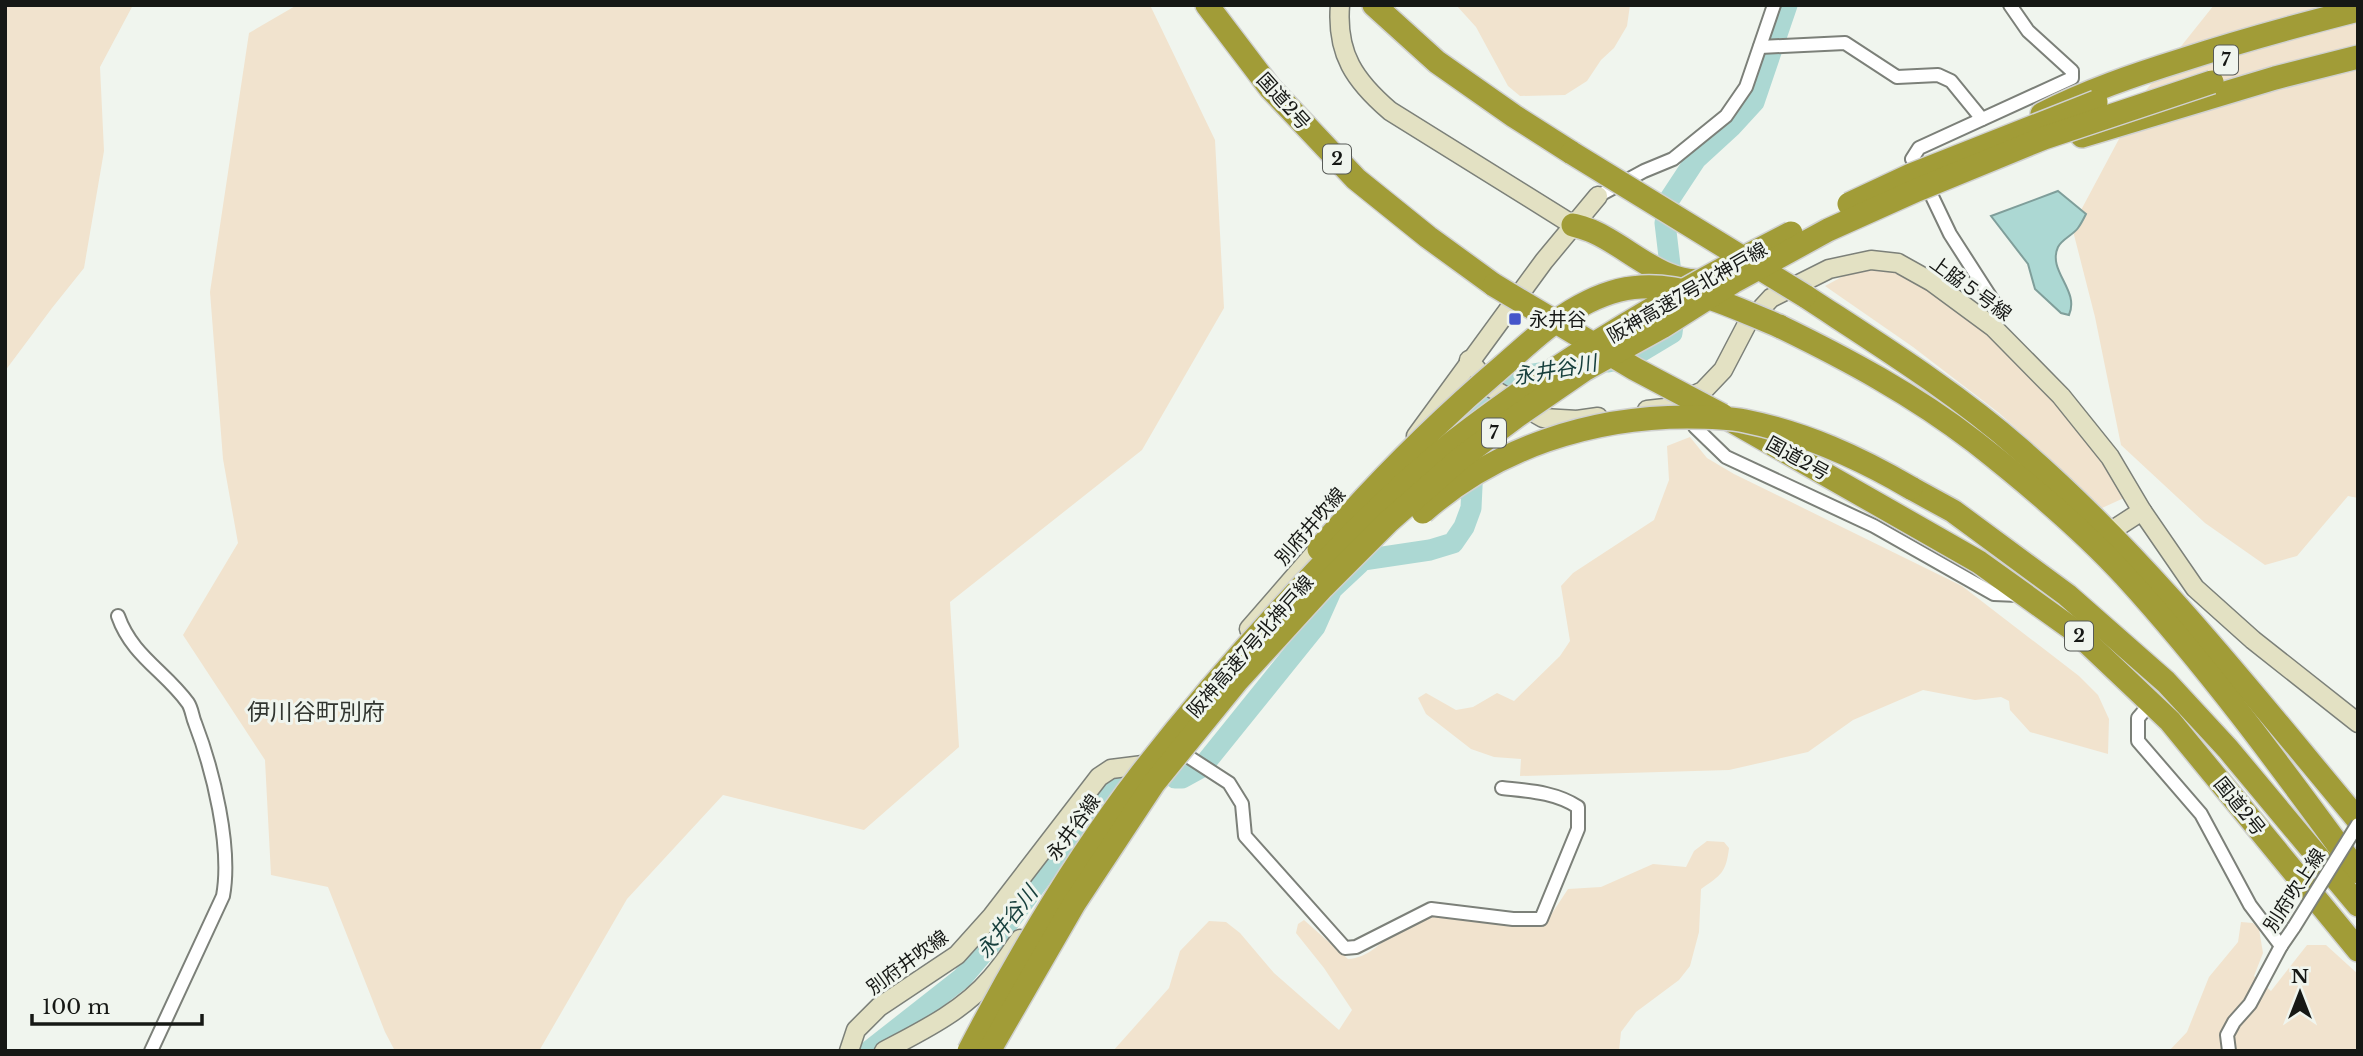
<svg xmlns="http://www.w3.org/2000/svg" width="2363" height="1056" font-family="'Libre Baskerville','Noto Sans JP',serif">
	<rect width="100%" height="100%" fill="#f0f5ee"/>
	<g fill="#f1e3ce">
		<path d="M5,5h128l-33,62 4,84 -20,117 -32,40 -47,63z"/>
		<path d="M297,5h853l65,135 9,168 -82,142 -192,152 9,145 -95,83 -141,-35 -96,104 -88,152h-144l-10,-19 -57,-145 -57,-12 -6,-115 -82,-125 55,-92 -15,-84 -13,-167 39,-259z"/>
		<path d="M1456,5h174l-3,21 -13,22 -13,12 -14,21 -22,14 -45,1 -12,-10 -32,-59z"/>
		<path d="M2214,5h144v493l-10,-2 -51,60 -32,9 -60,-42 -84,-78 -26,-128 -23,-90 71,-133z"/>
		<path d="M1860,267l24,1 20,6 66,46 62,57 49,56 45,64 -24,11 -103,-95 -86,-66 -88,-61z"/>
		<path d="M1690,437l17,21 27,16 228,112 117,90 19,19 11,24 -1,35 -78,-22 -20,-22 -1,-9 -8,-4 -26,3 -52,-10 -70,30 -45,32 -79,18 -209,6 1,-17 -27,-2 -23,-8 -45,-35 -8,-16 8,-5 30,17 17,-3 24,-14 17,8 46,-45 10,-15 -9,-55 12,-13 81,-53 15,-40 -2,-34z"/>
		<path d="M1707,841l17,1 5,6c-3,25 -8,27 -28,41l-2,43 -9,34 -11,14 -43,32 -15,20 -2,19h-506l56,-63 11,-37 29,-30 17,1 14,11 34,40 65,57 13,-20 -28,-42 -28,-35 2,-9 6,-4 44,39c20,-1 32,-16 47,-27 14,-10 30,-17 46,-19l102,14 25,-38 33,-2 52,-23 33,3 8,-16z"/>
		<path d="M2241,922l12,1 6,6 4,24 -9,23 17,15 36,-46h19l32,29v77h-189l18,-19 22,-55 29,-35z"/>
	</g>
	<path fill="#acd8d3" stroke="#7f9e9a" stroke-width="2" d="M2058,191l28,23c-2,4 -5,10 -8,14 -5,7 -16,11 -20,19 -11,24 22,43 11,68l-8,-2 -26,-24 -7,-25 -37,-48z"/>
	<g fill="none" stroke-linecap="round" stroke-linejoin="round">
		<g stroke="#acd8d3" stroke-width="21">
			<path d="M1673,290l-8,-67 4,-23 27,-41 36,-33 22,-24 33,-97"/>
			<path d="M1608,362l24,-5 40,-24 1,-8"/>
			<path d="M1175,778h7l20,-11 113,-140 17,-38 31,-29 67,-10 23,-7 11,-16 7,-19 5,-107 26,-22 50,-8"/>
			<path d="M869,1051l93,-73 44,-52 107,-147h12"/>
		</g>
		<defs>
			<g id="street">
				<path d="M1760,47l85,-4 52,34 41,-2 13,6 31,38"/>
				<path d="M1920,174l-8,-15 7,-11 153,-70v-7l-44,-40 -18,-26"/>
				<path d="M1928,188l22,46 45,70 3,12 -8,9"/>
				<path d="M1598,196l46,-25 29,-12 53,-43 20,-29 28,-82"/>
				<path d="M1691,416l4,11 31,30 148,69 120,68 24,1"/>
				<path d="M118,616c14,40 47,55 70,87 4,6 4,13 7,20 18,47 37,124 28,173l-72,155"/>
				<path d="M2151,703l-13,15v23l63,73 49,91 31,41"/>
				<path d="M1178,750l51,33 13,21 3,32 100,112 11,-1 75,-38 82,10h28l37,-90v-22c-23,-15 -49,-16 -76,-19"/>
				<path d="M2229,1051l-2,-16 7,-13 16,-18 31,-58 13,-19"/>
			</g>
			<g id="secondary">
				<path d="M1340,5c-4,49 15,76 50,106l183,114"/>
				<path d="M1469,360l24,29 50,29 34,2 21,-3"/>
				<path d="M1647,410l18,-2 38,-17 20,-21 24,-46 24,-26 58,-29 42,-9 27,3 34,19 61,45 68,69 49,61 32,54 53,77 58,52 105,83"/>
				<path d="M1416,436l128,-175 54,-65"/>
				<path d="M2108,533l34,-22"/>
				<path d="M1249,629l78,-90"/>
				<path d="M849,1051l7,-21 23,-23 78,-52 35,-39 107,-139 12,-8 32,-4"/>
				<path d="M884,1051c38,-20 79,-40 107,-73 11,-12 20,-26 29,-39"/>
			</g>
			<g id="highway">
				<path d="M1207,5l63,83 86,91 72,58 66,48"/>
				<path d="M1374,5l63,57 77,54 58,37"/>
				<path d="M2042,114c45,-23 92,-39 140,-54 58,-19 117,-35 176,-50"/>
				<path d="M2082,136l193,-58 83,-21"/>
				<path d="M1573,225c7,2 15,4 21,7 36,16 71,55 113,48"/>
				<path d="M1805,296c73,48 149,95 215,153 127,110 231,243 338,371"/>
				<path d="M1779,326c68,33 135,69 196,116 52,41 105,85 150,134 85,93 159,195 233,296"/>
				<path d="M1732,421l247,141 96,69 95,90 188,229"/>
				<path d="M1911,488l42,23 114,84 99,87 62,67 130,156"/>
			</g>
		</defs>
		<use href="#street" stroke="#7c8079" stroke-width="16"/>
		<use href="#secondary" stroke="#7c8079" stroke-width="21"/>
		<use href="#highway" stroke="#d0d1d0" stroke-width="26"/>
		<use href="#street" stroke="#fff" stroke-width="12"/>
		<use href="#secondary" stroke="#e3e1c3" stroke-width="18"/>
		<use href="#highway" stroke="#a19c37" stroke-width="23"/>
		<defs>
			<path id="street-bridge" d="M2294,927l64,-103"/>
			<g id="highway-bridge">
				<path d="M1572,153l233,143"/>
				<path d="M1849,204l62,-29 185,-73"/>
				<path d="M1494,285l141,84 87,46"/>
				<path d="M1423,512c72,-64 168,-95 264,-95 19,0 39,0 58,4 60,12 113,36 166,67"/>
				<path d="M1319,549c57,-66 119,-128 185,-184 24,-21 48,-44 76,-59 18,-10 41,-18 61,-19 48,-3 94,21 138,39"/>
				<path d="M969,1051c50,-96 106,-191 172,-277 45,-58 92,-113 142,-167 53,-58 109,-116 170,-165 103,-80 222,-150 338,-209"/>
				<path d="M989,1051l85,-147 80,-121 83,-102 86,-94 65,-65 73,-64 59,-44 64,-44 78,-43 71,-45 95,-52 89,-40 127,-52 168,-56"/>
			</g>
		</defs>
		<use href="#street-bridge" stroke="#7c8079" stroke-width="16" stroke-linecap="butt"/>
		<use href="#highway-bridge" stroke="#d0d1d0" stroke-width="26" stroke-linecap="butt"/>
		<use href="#street-bridge" stroke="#fff" stroke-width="12"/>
		<use href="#highway-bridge" stroke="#a19c37" stroke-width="23"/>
	</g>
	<rect fill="#4556ca" stroke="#f0f5ee" stroke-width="2.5" x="1508" y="312" width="14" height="14" rx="3.5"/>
	<g text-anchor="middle" stroke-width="6" stroke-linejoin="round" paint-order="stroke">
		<g fill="#f0f5ee" stroke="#575a56" stroke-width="2">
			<rect x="2214" y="45.5" width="24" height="29" rx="5"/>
			<rect x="1323" y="144.5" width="28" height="29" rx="5"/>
			<rect x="1482" y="418.5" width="24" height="29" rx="5"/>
			<rect x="2065" y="621.5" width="28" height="29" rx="5"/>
		</g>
		<g font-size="18" font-weight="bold" fill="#161815">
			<text x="2226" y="66">7</text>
			<text x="1337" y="165">2</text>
			<text x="1494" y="439">7</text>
			<text x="2079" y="642">2</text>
		</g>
		<g font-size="19" fill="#161815" stroke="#f0f5ee">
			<text transform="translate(1284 101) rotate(48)" y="7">国道2号</text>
			<text transform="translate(1971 288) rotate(36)" y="7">上脇５号線</text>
			<text transform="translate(1687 292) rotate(-30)" y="7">阪神高速7号北神戸線</text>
			<text transform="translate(1798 458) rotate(29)" y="7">国道2号</text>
			<text transform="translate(1310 526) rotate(-49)" y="7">別府井吹線</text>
			<text transform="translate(1250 646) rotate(-49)" y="7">阪神高速7号北神戸線</text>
			<text transform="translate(2240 806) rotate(51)" y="7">国道2号</text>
			<text transform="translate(1073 827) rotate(-54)" y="7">永井谷線</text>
			<text transform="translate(2294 890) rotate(-57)" y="7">別府吹上線</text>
			<text transform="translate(907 962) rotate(-36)" y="7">別府井吹線</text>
		</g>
		<g font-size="19" fill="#161815" stroke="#f0f5ee" text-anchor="start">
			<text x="1529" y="326">永井谷</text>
		</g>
		<g font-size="21" font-style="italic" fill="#163f3c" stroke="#f0f5ee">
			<text transform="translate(1555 370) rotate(-10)" y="7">永井谷川</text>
			<text transform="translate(1007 922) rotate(-52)" y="7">永井谷川</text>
		</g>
		<g font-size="23" fill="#323630" stroke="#f0f5ee">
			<text x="316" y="720">伊川谷町別府</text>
		</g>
	</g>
	<rect width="2363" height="1056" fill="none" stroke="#161815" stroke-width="14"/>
	<g transform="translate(2300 993)" stroke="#f0f5ee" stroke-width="5" paint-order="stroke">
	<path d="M0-5L12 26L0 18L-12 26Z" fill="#161815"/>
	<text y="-10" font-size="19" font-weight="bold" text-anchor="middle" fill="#161815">N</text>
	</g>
	<path d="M32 1014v10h170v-10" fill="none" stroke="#161815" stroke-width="3.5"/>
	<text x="42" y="1014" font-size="21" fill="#161815" stroke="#f0f5ee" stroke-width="5" paint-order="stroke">100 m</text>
</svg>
